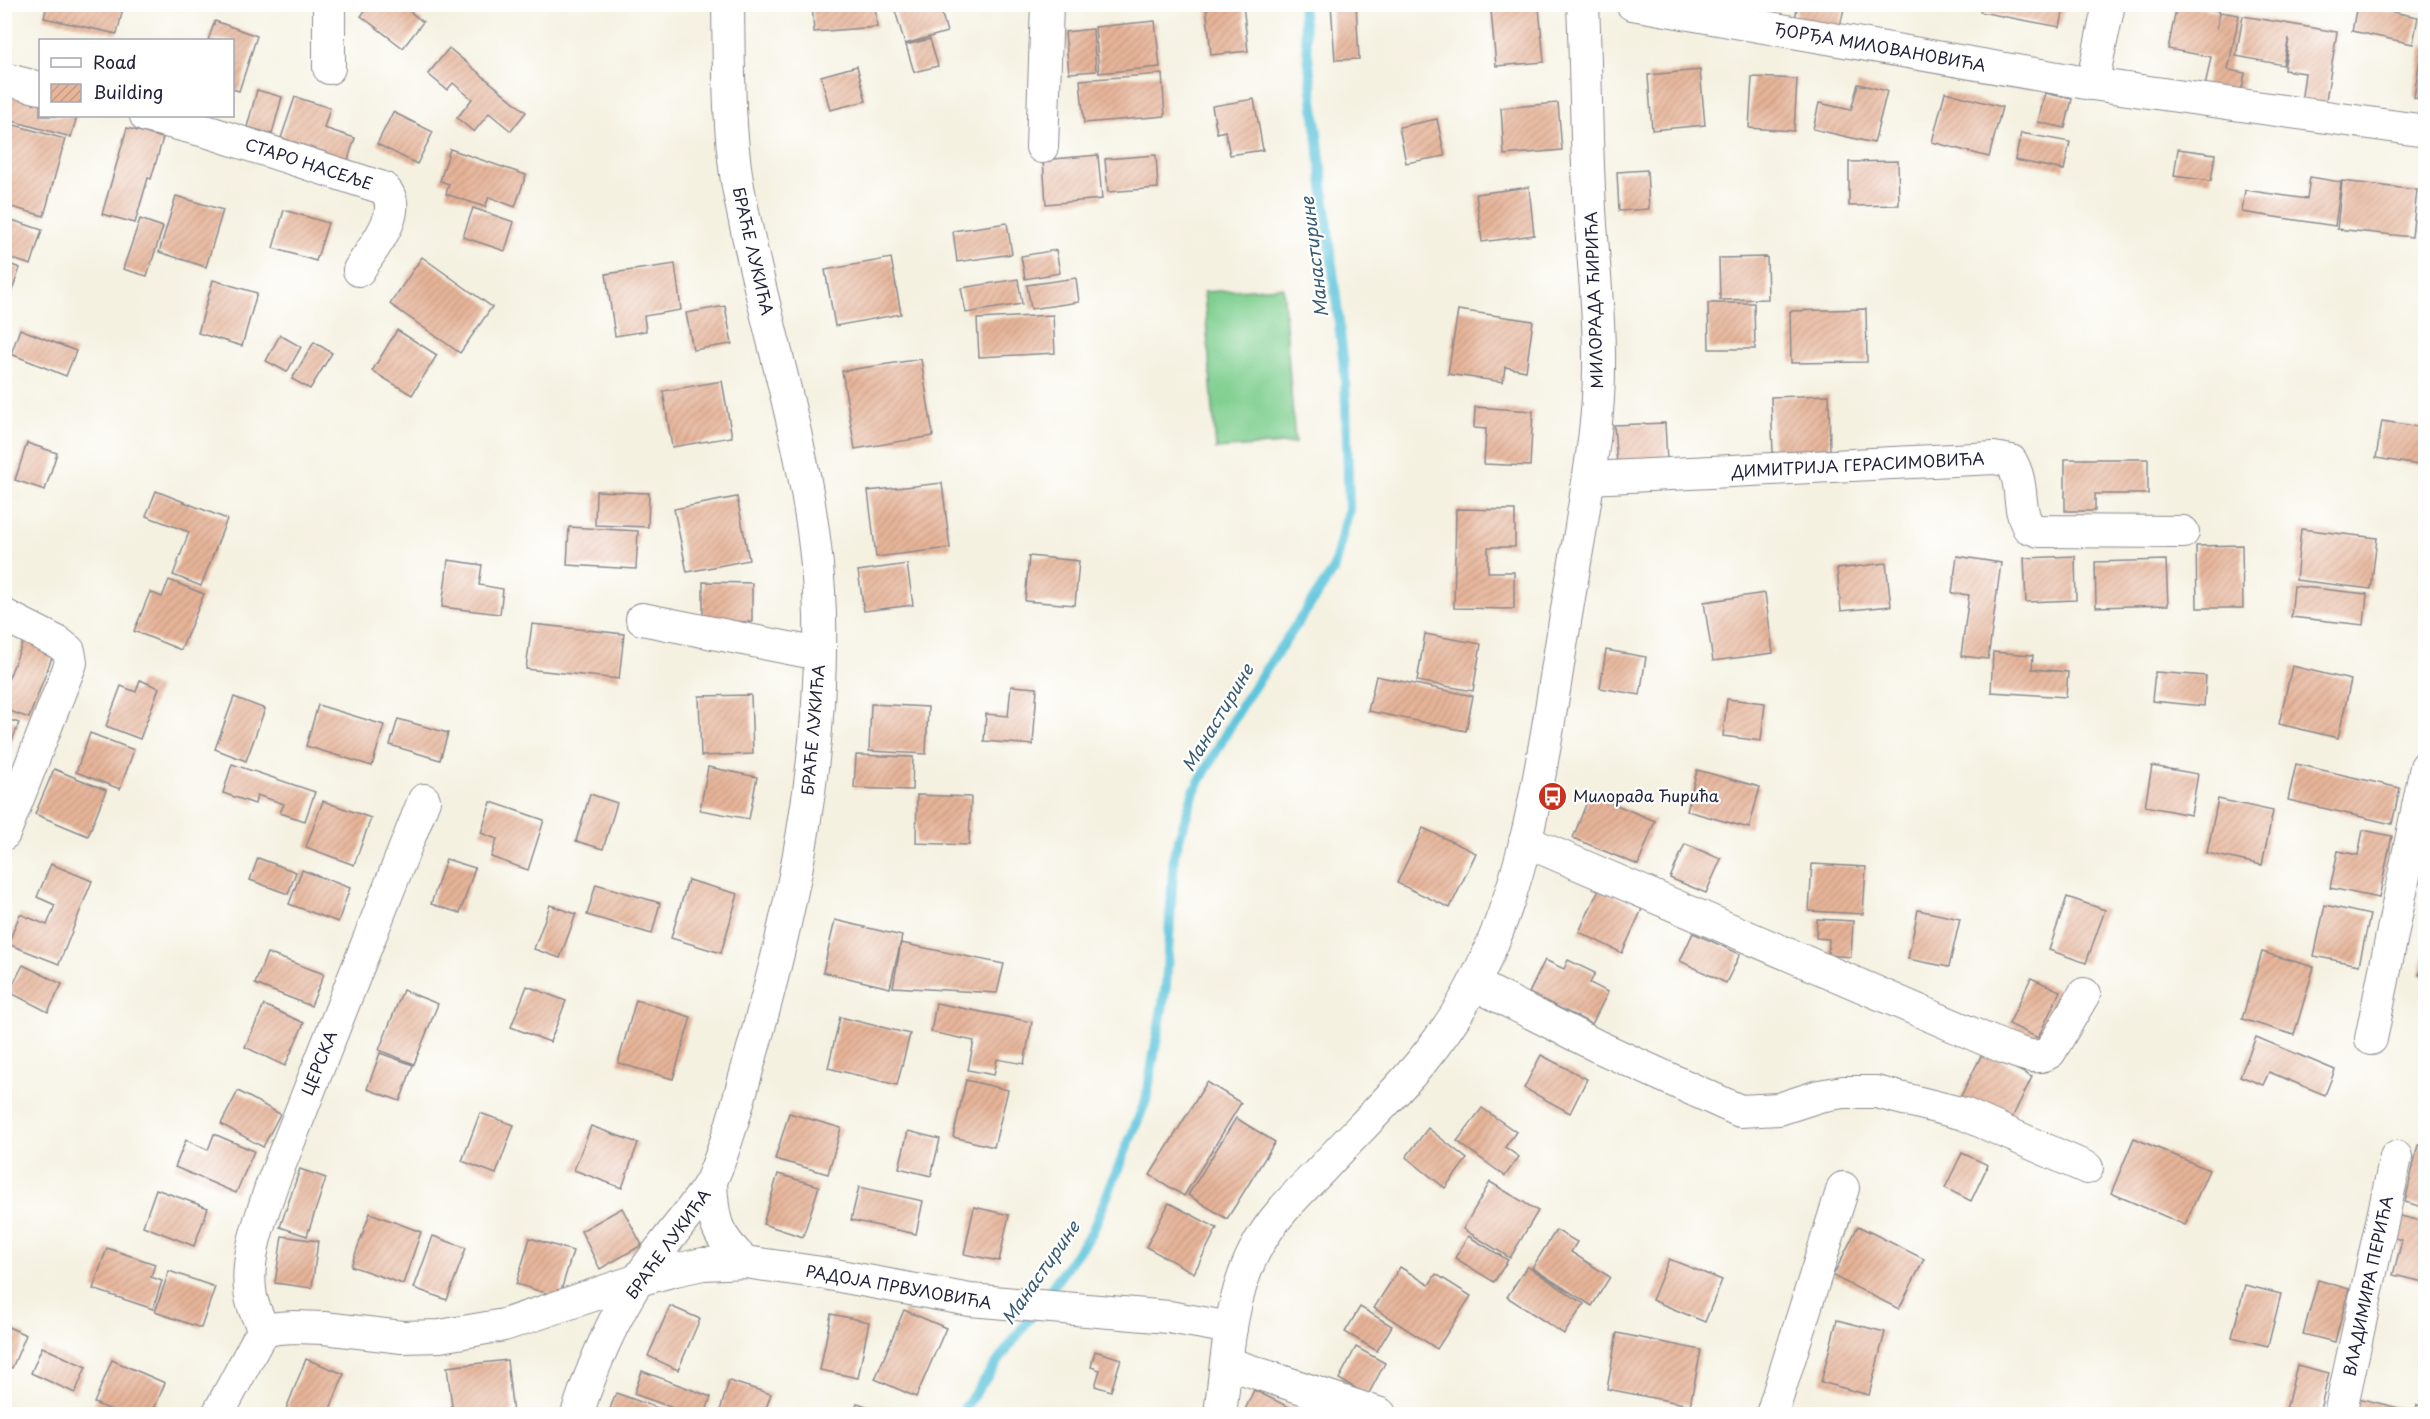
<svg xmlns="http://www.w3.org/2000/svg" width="2430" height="1419" font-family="'Playpen Sans',sans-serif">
	<defs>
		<pattern id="building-hatch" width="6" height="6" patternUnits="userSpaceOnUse" patternTransform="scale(1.5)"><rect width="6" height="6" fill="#e6b498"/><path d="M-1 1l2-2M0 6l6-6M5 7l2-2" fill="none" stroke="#c59a84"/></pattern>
	</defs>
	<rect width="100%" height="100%" fill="#fff"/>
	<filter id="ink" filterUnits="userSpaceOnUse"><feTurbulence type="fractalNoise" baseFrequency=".0167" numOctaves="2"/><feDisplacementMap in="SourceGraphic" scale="12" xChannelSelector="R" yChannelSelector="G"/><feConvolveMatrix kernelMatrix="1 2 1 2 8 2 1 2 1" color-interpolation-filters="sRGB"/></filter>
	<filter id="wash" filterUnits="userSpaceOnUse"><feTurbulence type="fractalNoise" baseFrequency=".008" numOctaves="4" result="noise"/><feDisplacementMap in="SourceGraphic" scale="24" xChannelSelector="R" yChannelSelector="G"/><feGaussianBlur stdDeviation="1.35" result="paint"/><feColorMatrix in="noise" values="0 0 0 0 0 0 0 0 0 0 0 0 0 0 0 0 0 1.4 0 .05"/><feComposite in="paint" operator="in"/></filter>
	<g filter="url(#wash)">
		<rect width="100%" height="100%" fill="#f5f1e1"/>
		<path fill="#7fcf8f" stroke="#507865" stroke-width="1.5" d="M1283,287l12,156 -79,6 -12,-157z"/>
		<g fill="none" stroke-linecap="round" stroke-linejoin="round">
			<path stroke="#5fc5dc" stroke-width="10" d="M960,1414l132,-182 54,-132 20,-114 8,-131 20,-64 49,-88 90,-132 16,-62 -4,-134 -43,-371"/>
		</g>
		<g id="blocks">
			<g fill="url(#building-hatch)">
				<path d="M47,4h77l-7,30 -73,-16z"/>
				<path d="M370,4h30l23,18 -20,26 -42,-32z"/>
				<path d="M812,4h63l2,23 -63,5z"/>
				<path d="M903,4h36l8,28 -42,12 -11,-37z"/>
				<path d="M1206,4h37l5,47 -37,4z"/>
				<path d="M1331,4h25l3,55 -24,1z"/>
				<path d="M1798,4h47l-5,23 -45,-8z"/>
				<path d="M1982,4h83l-5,23 -80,-15z"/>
				<path d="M2177,4l42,7 -2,18 3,-17 19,3 -11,55 17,3 -4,21 -36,-7 6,-30 -43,-8z"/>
				<path d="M2357,5l61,12 -5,27 -61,-13z"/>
				<path d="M1539,7l5,55 -48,4 -5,-55z"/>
				<path d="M2243,16l94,16 -12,75 -24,-4 4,-30 -21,-3 5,-32 -6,27 -47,-9z"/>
				<path d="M215,21l42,15 -18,55 -7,-2v-49h-24z"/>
				<path d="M1155,21l5,46 -61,6 -4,-46z"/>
				<path d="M1093,29l3,42 -27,2 -4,-41z"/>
				<path d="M930,39l8,27 -24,6 -8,-27z"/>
				<path d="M2422,44l4,1v55l-12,-2z"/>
				<path d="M449,48l77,64 -15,19 -22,-18 -15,19 -17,-14 15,-19 -19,-16 -6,7 -19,-16z"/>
				<path d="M857,66l9,35 -36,9 -9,-34z"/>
				<path d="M1700,70l5,55 -53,5 -4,-55z"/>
				<path d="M1162,74l3,42 -81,7 -4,-43z"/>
				<path d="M1752,77l45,2 -3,52 -45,-3z"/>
				<path d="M1858,84l29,7 -13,52 -61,-14 6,-26 32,7z"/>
				<path d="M13,90l27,8v18h37l-6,21 -66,-18z"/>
				<path d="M257,90l25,7 -10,37 -25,-7z"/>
				<path d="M1945,92l57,15 -13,50 -57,-15z"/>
				<path d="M2045,93l27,6 -7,29 -27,-6z"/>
				<path d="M295,97l35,11 -6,20 31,10 -7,22 -67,-22z"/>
				<path d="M1254,99l9,51 -33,5 -5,-24 -8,2 -5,-27z"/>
				<path d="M1558,103l4,47 -58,5 -3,-47z"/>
				<path d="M393,112l40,20 -16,32 -40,-20z"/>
				<path d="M1437,119l8,37 -39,7 -7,-36z"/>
				<path d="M7,123l58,16 -21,77 -40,-11v-74z"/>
				<path d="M127,128l36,10 -12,41 -3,-1 -13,45 -33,-9z"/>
				<path d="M2021,133l49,9 -6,28 -49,-10z"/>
				<path d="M450,149l76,26 -11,32 -26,-10 -4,10 -39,-13 3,-10 -9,-3z"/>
				<path d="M2178,149l37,5 -4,27 -37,-5z"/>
				<path d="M1098,155l4,44 -56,5 -3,-44z"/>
				<path d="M1156,155l2,33 -50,4 -3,-33z"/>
				<path d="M1898,161l1,44 -50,1v-44z"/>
				<path d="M1647,170l2,39 -30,2 -2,-39z"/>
				<path d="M2310,177l31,5 -6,44 -93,-14 3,-22 62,9z"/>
				<path d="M2342,181l75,9 -5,47 -75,-8z"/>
				<path d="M1529,187l5,48 -52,7 -6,-48z"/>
				<path d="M176,196l47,14 -17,57 -47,-15z"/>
				<path d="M473,208l41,14 -9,29 -42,-14z"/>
				<path d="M284,210l44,13 -12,38 -43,-13z"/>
				<path d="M140,219l23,8 -16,49 -24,-7z"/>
				<path d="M12,220l30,10 -11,35 -27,-9v-12z"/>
				<path d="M1007,223l5,31 -55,8 -4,-31z"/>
				<path d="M1056,250l4,23 -35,6 -4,-23z"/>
				<path d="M422,257l70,50 -32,46 -70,-49z"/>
				<path d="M1767,257l1,42 -48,1 -1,-42z"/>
				<path d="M891,258l10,56 -66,12 -10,-56z"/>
				<path d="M4,262l16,6 -15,42 -1,-1z"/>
				<path d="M675,264l6,46 -37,6 2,15 -31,5 -9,-62z"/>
				<path d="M1076,278l3,24 -48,7 -4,-24z"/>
				<path d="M1018,279l4,25 -56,9 -5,-25z"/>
				<path d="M213,280l44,13 -15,53 -44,-13z"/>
				<path d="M1708,303h46l1,46h-46z"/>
				<path d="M725,306l7,38 -39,6 -7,-37z"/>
				<path d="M1866,309l1,53 -76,1 -1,-52z"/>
				<path d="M1458,310l75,11 -7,50 -21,-4 -2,15 -55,-8z"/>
				<path d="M1053,315l2,38 -76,4 -2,-38z"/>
				<path d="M20,329l56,22 -10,25 -55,-22z"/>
				<path d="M397,330l40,25 -25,40 -40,-24z"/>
				<path d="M280,335l21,12 -14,25 -21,-11z"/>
				<path d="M314,342l18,11 -22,36 -18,-10z"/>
				<path d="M921,359l12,77 -78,13 -13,-78z"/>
				<path d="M722,381l10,56 -60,10 -9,-56z"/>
				<path d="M1829,395l1,57 -57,2 -2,-57z"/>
				<path d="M1475,407l58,4 -3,55 -46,-2 2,-35 -12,-1z"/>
				<path d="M2382,421l44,7 -2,38 -48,-8z"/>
				<path d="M1665,423l2,39 -50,3 -3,-40z"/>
				<path d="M27,443l30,10 -12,37 -30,-10z"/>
				<path d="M2065,459h83v35h-53v17h-30z"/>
				<path d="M942,483l8,65 -74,9 -8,-66z"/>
				<path d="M156,491l71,28 -26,67 -28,-11 16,-43 -43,-16z"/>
				<path d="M596,491l53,2 -1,34 -53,-2z"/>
				<path d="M737,497l12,63 -62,12 -13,-63z"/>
				<path d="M1456,509l59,1v37h-27v25h26v37l-60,-1z"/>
				<path d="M569,527l69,4 -2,38 -69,-4z"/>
				<path d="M2301,529l76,9 -6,51 -75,-9z"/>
				<path d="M2242,545l1,63h-46l-1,-62z"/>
				<path d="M1029,556l50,5 -4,44 -50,-4z"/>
				<path d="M1957,556l44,7 -13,96 -27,-3 8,-61 -17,-2z"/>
				<path d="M2075,556l1,44 -50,2 -2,-44z"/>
				<path d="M448,560l34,5 -3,20 24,4 -3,25 -58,-7z"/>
				<path d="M2166,560l2,45 -72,2 -1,-45z"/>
				<path d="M1886,563l5,43 -50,5 -4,-42z"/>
				<path d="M907,564l6,41 -49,6 -6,-40z"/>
				<path d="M169,580l35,14 -23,56 -47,-19 16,-39 12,5z"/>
				<path d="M703,582l49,1v39l-49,-1z"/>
				<path d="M2294,586l73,8 -3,31 -73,-8z"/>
				<path d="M1765,593l8,60 -60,8 -9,-59z"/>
				<path d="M532,624l92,10 -5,45 -93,-10z"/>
				<path d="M1425,634l56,10 -8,47 -56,-10z"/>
				<path d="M24,640l30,12 -25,66 -25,-9v-28l3,1z"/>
				<path d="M1606,650l40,7 -6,38 -40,-7z"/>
				<path d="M1993,652l40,3 -1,14 36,3 -2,25 -75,-5z"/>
				<path d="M2292,666l59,14 -13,58 -59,-14z"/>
				<path d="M2155,672l51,4 -2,30 -52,-5z"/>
				<path d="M1376,676l97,20 -7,35 -98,-20z"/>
				<path d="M140,680l19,8 -19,51 -34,-13 15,-40 15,6z"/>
				<path d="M1011,686l26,2 -4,57 -49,-4 2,-27 22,2z"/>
				<path d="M751,695l2,59 -52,2 -2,-60z"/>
				<path d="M234,697l31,12 -19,52 -31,-12z"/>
				<path d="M1727,699l38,4 -4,38 -38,-5z"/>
				<path d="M871,704l57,3 -2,47 -57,-3z"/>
				<path d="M318,705l66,20 -12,41 -66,-20z"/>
				<path d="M4,718l15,5 -14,36h-1z"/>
				<path d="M398,719l50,14 -8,27 -50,-15z"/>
				<path d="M90,733l44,17 -14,39 -44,-17z"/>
				<path d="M856,755l57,2 -1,33 -58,-2z"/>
				<path d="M232,764l83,28 -10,29 -25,-8 4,-9 -27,-9 -2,9 -32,-11z"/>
				<path d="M2296,764l104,24 -8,36 -104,-24z"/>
				<path d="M2152,766l46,8 -7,41 -46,-9z"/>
				<path d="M708,767l49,10 -8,42 -49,-9z"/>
				<path d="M54,769l52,21 -18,46 -53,-22z"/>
				<path d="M1697,770l63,17 -11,41 -62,-17z"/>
				<path d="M590,794l27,9 -14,46 -27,-8z"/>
				<path d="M1590,794l65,27 -17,44 -65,-27z"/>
				<path d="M917,795l54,2 -2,48 -53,-2z"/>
				<path d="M2218,799l55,12 -11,54 -55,-12z"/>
				<path d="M323,801l48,17 -17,47 -48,-18z"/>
				<path d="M491,802l53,18 -16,50 -37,-13 6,-18 -16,-6z"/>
				<path d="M1423,828l53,25 -26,55 -53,-25z"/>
				<path d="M2363,830l29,6 -13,62 -49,-10 8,-37 20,4z"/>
				<path d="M1685,844l36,15 -15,34 -36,-15z"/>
				<path d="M258,858l38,14 -8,22 -38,-14z"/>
				<path d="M446,859l29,9 -15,45 -29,-9z"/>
				<path d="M51,864l41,17 -33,83 -51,-20 12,-30 27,11 8,-20 -18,-8z"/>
				<path d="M1812,864l54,3 -3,47 -54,-3z"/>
				<path d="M302,870l48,18 -12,34 -49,-18z"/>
				<path d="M688,880l50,14 -17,59 -50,-15z"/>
				<path d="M596,884l64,19 -8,31 -65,-19z"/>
				<path d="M1599,889l43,20 -20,44 -43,-21z"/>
				<path d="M2067,897l38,13 -19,53 -37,-13z"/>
				<path d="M550,905l26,9 -16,44 -26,-9z"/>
				<path d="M2325,905l45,10 -11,50 -45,-9z"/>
				<path d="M1918,910l42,9 -11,48 -41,-8z"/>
				<path d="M1817,919l36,2 -2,36 -23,-2 1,-16 -13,-1z"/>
				<path d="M835,920l67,16 -12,52 -67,-16z"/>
				<path d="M1693,933l47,21 -14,29 -46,-22z"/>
				<path d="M901,943l103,21 -7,29 -104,-6z"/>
				<path d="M2262,952l52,15 -20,68 -52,-16z"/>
				<path d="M267,953l57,21 -13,32 -56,-22z"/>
				<path d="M2425,953h1v24l-7,-2z"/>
				<path d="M1545,960l19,9 4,-9 27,13 -5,10 18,9 -16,32 -63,-31z"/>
				<path d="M23,965l39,19 -14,28 -39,-20z"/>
				<path d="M2031,978l29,13 -22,47 -29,-14z"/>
				<path d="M527,986l39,15 -16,41 -39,-15z"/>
				<path d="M403,990l35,14 -24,60 -35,-14z"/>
				<path d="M636,1000l55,17 -18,62 -55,-16z"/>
				<path d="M936,1003l96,19 -8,42 -27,-5 -3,16 -26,-5 6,-29 -43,-9z"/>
				<path d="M264,1005l40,18 -19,43 -40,-19z"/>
				<path d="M840,1017l70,17 -13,51 -69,-17z"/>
				<path d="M2256,1037l79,33 -10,25 -56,-23 -6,13 -23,-9z"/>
				<path d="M1983,1052l49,25 -22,45 -50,-24z"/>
				<path d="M380,1053l33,12 -13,36 -33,-12z"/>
				<path d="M1541,1055l46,24 -17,34 -46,-25z"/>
				<path d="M966,1080l42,10 -14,57 -41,-10z"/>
				<path d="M1207,1082l34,21 -57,93 -34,-21z"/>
				<path d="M238,1091l42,23 -17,33 -42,-23z"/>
				<path d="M1482,1108l34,24 -11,15 14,10 -14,19 -48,-35z"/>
				<path d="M480,1113l34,12 -18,49 -34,-13z"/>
				<path d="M789,1113l52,15 -13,46 -53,-15z"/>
				<path d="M1236,1118l39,24 -48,77 -39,-24z"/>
				<path d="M591,1126l47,17 -16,45 -48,-18z"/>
				<path d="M1428,1128l39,31 -22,29 -39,-31z"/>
				<path d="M908,1131l32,8 -9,37 -32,-8z"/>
				<path d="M214,1134l40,17 -18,42 -61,-26 11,-27 22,10z"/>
				<path d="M2134,1138l75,32 -24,55 -74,-32z"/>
				<path d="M2418,1145l8,2v61l-21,-6z"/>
				<path d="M1962,1153l26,12 -17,36 -26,-13z"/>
				<path d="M300,1169l26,9 -19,58 -27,-9z"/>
				<path d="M778,1174l41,12 -16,51 -40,-13z"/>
				<path d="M1490,1182l48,29 -28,47 -47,-29z"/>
				<path d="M859,1187l64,14 -7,33 -65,-14z"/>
				<path d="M156,1189l52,19 -14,38 -51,-20z"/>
				<path d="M1169,1203l48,25 -23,45 -48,-26z"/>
				<path d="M974,1207l35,8 -10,46 -35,-7z"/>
				<path d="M622,1208l20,37 -42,24 -19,-38z"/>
				<path d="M370,1213l51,19 -18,52 -52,-18z"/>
				<path d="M2396,1215l30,7 -1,60 -32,-7 9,-35 -11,-3z"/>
				<path d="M1858,1226l66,33 -25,50 -66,-33z"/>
				<path d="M1556,1230l21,12 -6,10 39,25 -18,29 -60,-38z"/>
				<path d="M282,1236l36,5 -6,47 -37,-5z"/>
				<path d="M433,1236l33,12 -19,52 -33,-12z"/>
				<path d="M1468,1236l40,24 -14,22 -39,-24z"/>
				<path d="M530,1238l43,13 -14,46 -43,-13z"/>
				<path d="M107,1248l48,16 -4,13 11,4 -9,28 -60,-20z"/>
				<path d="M1669,1259l53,21 -17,42 -53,-22z"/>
				<path d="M1527,1266l57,38 -20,30 -57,-37z"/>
				<path d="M1400,1267l29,18 7,-11 35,22 -34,53 -63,-41z"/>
				<path d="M169,1271l46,16 -14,41 -46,-16z"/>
				<path d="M2318,1280l31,9 -14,53 -32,-8z"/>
				<path d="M2245,1285l36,9 -13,52 -36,-9z"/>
				<path d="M670,1306l30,13 -22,51 -30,-14z"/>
				<path d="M1360,1307l32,19 -15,25 -32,-19z"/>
				<path d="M904,1310l42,18 -30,69 -41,-18z"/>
				<path d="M831,1314l38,8 -11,56 -38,-8z"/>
				<path d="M1837,1320l48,12 -16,63 -48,-13z"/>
				<path d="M4,1325l22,10 -14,33 -8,-4z"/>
				<path d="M1617,1333l84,17 -11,55 -83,-16z"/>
				<path d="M42,1347l44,20 -11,26 -44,-20z"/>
				<path d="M1356,1347l29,16 -17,32 -29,-16z"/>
				<path d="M1095,1351l26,8 -10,32 -16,-5 5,-16 -9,-3z"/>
				<path d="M306,1359l38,15 -16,40h-44z"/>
				<path d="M112,1360l53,23 -13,31h-30l-28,-11z"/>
				<path d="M507,1360l6,54h-60l-6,-47z"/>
				<path d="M2297,1365l32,8 -10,41h-34z"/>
				<path d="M642,1371l69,26 -6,17h-15l-56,-20z"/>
				<path d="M729,1381l42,13 -7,20h-45z"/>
				<path d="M1254,1390l39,19 -3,5h-47z"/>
				<path d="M616,1393l58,21h-66z"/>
				<path d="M2358,1398l45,11 -2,5h-47z"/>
				<path d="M857,1403l36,11h-40z"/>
				<path d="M2417,1405l9,1v8h-11z"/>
				<path d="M1300,1408l15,6h-18z"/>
			</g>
		</g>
	</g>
	<g filter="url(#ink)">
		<use href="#blocks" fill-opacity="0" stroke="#8c8a8e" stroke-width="1.5"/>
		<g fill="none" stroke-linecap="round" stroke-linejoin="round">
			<defs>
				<g id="minor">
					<path d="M329,4v64"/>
					<path d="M1632,4l460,80 334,47"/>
					<path d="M4,79l36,9"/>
					<path d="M2092,84l17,-80"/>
					<path d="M146,116l63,16 174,56c24,22 -11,60 -24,82"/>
					<path d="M1042,147l5,-143"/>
					<path d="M1589,478l405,-20 17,3c14,25 5,43 17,66l11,4 144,1"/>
					<path d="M4,615l55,28 10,8 2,12 -67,171"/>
					<path d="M642,619l177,35"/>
					<path d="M1525,841l478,206c15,5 32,15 47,5l34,-58"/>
					<path d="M1474,984l123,62 143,65 39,-2 40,-13 24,-4h33l88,22 123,54"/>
					<path d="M2371,1039l55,-272"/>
					<path d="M711,1183c2,39 5,53 34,79"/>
					<path d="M265,1331c-6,-11 -12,-23 -14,-34 -7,-37 9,-76 20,-110l153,-387"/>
					<path d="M1227,1363l153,51"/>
					<path d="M218,1414l39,-73 8,-10 13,-3 16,-1 30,1 78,9 38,-1 64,-11 134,-45 37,-10 28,-6 42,-2 84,12 141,26 199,17 62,11"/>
					<path d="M577,1414c15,-46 34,-92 61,-134 16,-24 35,-47 53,-70 7,-10 16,-20 21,-31 18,-42 29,-89 42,-134 39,-138 69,-284 66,-429 -3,-148 -57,-289 -83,-435 -9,-56 -8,-119 -9,-177"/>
					<path d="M1220,1414c7,-53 9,-113 34,-162 16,-32 42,-57 67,-82 55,-60 116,-113 153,-187 48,-92 65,-198 81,-299 8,-53 17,-105 26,-157 8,-52 18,-106 18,-159 1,-53 -6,-106 -9,-159 -4,-68 -4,-136 -7,-205"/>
					<path d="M1772,1414l71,-226"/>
					<path d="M2340,1414l56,-257"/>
				</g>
			</defs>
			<use href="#minor" stroke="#8c8a8e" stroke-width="34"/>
			<use href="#minor" stroke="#fff" stroke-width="32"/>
		</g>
	</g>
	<defs>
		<symbol id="bus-disc" viewBox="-11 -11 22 22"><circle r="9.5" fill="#c8321e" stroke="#fff"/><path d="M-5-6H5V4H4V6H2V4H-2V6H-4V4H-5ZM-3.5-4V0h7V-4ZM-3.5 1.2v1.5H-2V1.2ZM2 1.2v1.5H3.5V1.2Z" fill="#fff"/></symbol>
	</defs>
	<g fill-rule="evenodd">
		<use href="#bus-disc" x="1536" y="780" width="33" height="33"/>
	</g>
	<g text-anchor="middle" stroke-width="4.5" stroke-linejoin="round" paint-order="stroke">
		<g font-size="16" fill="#22223b" stroke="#fff">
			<text transform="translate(1880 47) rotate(10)" y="6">ЂОРЂА МИЛОВАНОВИЋА</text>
			<text transform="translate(309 164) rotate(18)" y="6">СТАРО НАСЕЉЕ</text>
			<text transform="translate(753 251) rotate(77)" y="6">БРАЋЕ ЛУКИЋА</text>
			<text transform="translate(1594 300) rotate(-92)" y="6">МИЛОРАДА ЋИРИЋА</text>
			<text transform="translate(1858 465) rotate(-3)" y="6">ДИМИТРИЈА ГЕРАСИМОВИЋА</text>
			<text transform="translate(813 730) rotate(-85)" y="6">БРАЋЕ ЛУКИЋА</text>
			<text transform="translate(319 1063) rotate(-68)" y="6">ЦЕРСКА</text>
			<text transform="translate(668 1244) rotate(-54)" y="6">БРАЋЕ ЛУКИЋА</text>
			<text transform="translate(2368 1286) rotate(-78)" y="6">ВЛАДИМИРА ПЕРИЋА</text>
			<text transform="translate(899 1287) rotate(10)" y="6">РАДОЈА ПРВУЛОВИЋА</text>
		</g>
		<g font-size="16" fill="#22223b" stroke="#fff" text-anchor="start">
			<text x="1573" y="802">Милорада Ћирића</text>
		</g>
		<g font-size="18" font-style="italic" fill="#375b73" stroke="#fff">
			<text transform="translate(1315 257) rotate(-97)" y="6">Манастирине</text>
			<text transform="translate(1218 718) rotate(-59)" y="6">Манастирине</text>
			<text transform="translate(1041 1273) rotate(-55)" y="6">Манастирине</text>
		</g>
	</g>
	<rect width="2430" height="1419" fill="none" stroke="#fff" stroke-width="24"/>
	<rect x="39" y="39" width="195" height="78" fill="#ffffff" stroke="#a7a7b1" stroke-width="1.5"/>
	<rect x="51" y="58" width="30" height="9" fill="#ffffff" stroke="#a7a7b1" stroke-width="1.5"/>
	<text x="93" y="69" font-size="18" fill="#22223b">Road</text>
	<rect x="51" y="84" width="30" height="18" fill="url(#building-hatch)" stroke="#a7a7b1" stroke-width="1.5"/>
	<text x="93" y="99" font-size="18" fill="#22223b">Building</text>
</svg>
